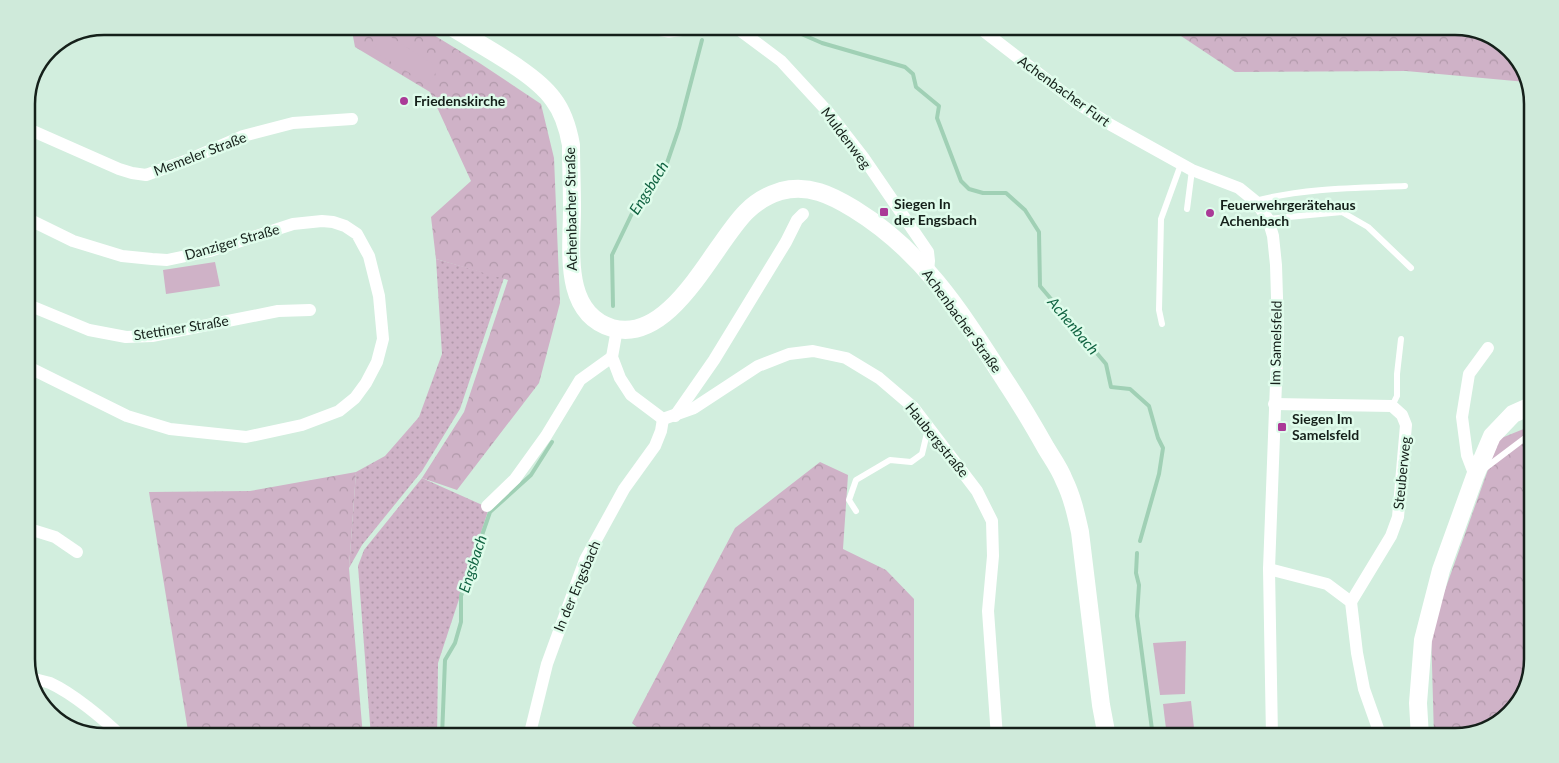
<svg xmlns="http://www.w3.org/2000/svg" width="1559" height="763" font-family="Lato,sans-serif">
	<defs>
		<pattern id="grass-dots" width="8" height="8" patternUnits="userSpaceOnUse" patternTransform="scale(1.25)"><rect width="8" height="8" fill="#cfb2c7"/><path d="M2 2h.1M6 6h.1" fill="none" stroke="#b199aa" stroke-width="1.8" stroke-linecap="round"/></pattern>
		<pattern id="forest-crowns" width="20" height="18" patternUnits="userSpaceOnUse" patternTransform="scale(1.25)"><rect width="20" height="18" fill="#cfb2c7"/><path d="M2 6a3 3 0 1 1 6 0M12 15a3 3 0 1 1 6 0" fill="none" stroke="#b199aa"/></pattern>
		<pattern id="cemetery-stones" width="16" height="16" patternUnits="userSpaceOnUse" patternTransform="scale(1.25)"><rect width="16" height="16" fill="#cfb2c7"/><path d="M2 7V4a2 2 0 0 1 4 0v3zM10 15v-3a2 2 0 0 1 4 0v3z" fill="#b199aa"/></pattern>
	</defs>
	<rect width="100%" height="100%" fill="#d2eede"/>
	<g fill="url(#grass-dots)">
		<path d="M436,259l68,19 -44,131 -38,62 -60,74 -13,23 7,-96 29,-16 34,-39 23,-63z"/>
		<path d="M422,478l67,30 -51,155 -1,74h-66l-13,-171 6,-16z"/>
	</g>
	<g fill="url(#forest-crowns)">
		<path d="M346,26h73l59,36 63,42 13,54 6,145 -21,80 -82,107 -35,-12 42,-66 44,-132 -72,-21 -5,-42 40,-36 -41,-89 -75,-45 -3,-16z"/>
		<path d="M1166,26h289l34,8 31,27 7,21 -121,-11 -171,1z"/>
		<path d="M1533,425v40l-11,23 11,18v87l-7,38 7,1v27l-8,34 -27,31 -43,13h-21l-3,-108 68,-190z"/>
		<path d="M820,462l28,13 -5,74 43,21 28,29v138h-265l-17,-14 103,-195z"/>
		<path d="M356,472l-7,96 14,169h-174l-40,-245 101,-1z"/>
	</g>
	<g fill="url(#cemetery-stones)">
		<path d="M1533,465v41l-11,-18z"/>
		<path d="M1533,593v39l-8,-1z"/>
	</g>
	<g fill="#cfb2c7">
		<path d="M383,32l56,36 -11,16 -55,-33z"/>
		<path d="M215,262l5,24 -54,8 -3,-24z"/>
		<path d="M1186,641l-1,53 -25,1 -7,-52z"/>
		<path d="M1191,701l4,36h-28l-4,-33z"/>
	</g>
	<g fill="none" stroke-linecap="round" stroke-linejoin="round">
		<g stroke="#a0d0b5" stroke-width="4">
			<path d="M783,26l39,17 83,24 8,7 3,13 23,19 -2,12 24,63 8,8 14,4h23l19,17 14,22 1,54 66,78 5,23 19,2 19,17 9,32 5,10 -4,26 -19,67"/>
			<path d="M613,306l-1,-51 26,-54 16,-17 13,-21 12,-35 23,-88"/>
			<path d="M1137,553l-1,20 3,12 -2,31 16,121"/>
			<path d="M442,737l3,-77 10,-17 6,-21v-26l29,-84 41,-37 21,-33"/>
		</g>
		<g stroke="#fff" stroke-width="6">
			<path d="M1255,201c49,-13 100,-13 150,-15"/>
			<path d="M1187,209l5,-39"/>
			<path d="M1268,219l74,-7 26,15 43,41"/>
			<path d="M1162,324l-3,-14 2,-91 20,-55"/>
			<path d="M1392,406l5,-10v-22l4,-35"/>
			<path d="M1484,469l49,-37"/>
			<path d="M856,511l-7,-11 7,-20 34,-20 21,2 11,-8 6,-25"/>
		</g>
		<g stroke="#fff" stroke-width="12">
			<path d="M734,26l47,35 47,51 35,45 65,95 1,9 -1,10"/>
			<path d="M977,26l100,77 34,22 81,45 47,18 16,13 13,18 5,17 3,29 2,65 -9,239 3,168"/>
			<path d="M26,128l93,41 13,4 14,2 42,-15 55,-24 50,-13 59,-4"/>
			<path d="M26,218l47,23 49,15 30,3 15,1 43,-9 83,-27 29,-3 11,1 12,4 12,8 12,22 10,40 4,43 -6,23 -11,21 -11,15 -16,13 -37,14 -56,12 -76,-8 -43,-13 -101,-50"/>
			<path d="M26,304l63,26 37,7 26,-1 126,-25 32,-1"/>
			<path d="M617,329l-5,28 8,21 11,17 32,24 31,-11 64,-42 31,-12 24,-3 33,7 33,20 34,29 64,84 15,30 1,35 -5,55 9,126"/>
			<path d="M1274,404l118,2 10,9 4,10 -8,92 -7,19 -40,66"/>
			<path d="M675,416l39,-56 72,-118 11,-22 6,-6"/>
			<path d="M1475,476l-8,-21 -5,-38 7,-43 19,-26"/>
			<path d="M487,506l28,-27 31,-43 34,-56 32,-23"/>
			<path d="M26,528l29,9 22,15"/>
			<path d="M1269,569l58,15 24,18 6,51 7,36 17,48"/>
			<path d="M31,678c6,2 13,3 19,5 22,10 54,36 72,54"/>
			<path d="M529,737l18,-73 38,-104 39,-71 31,-43 6,-15 2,-12"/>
		</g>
		<path stroke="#fff" stroke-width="15" d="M644,26l25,4 35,-4"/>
		<g stroke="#fff" stroke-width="18">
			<path d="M450,26c28,18 84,46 103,73 10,13 15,29 18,46 0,21 1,42 1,64 0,40 -10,104 40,119 59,17 101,-83 134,-116 9,-9 22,-17 35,-21 28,-7 50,4 73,18 70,43 108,105 152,173 14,21 27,43 40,66 6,10 14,21 18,32 8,16 12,34 16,52l21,173 6,32"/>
			<path d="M1420,737l-2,-34 5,-63 18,-70 34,-94 17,-40 21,-22 20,-9"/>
		</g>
	</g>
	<g fill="#aa3a97" stroke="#dffceb" stroke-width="2">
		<circle cx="404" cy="101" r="5"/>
		<rect x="879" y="207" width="10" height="10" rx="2.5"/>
		<circle cx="1210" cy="213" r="5"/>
		<rect x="1277" y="422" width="10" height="10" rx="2.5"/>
	</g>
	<g text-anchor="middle" stroke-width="5" stroke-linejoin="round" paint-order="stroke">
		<g font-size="14" fill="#15201a" stroke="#dffceb">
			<text transform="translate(1064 91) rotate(36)" y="5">Achenbacher Furt</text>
			<text transform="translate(846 138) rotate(53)" y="5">Muldenweg</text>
			<text transform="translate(200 154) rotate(-21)" y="5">Memeler Straße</text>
			<text transform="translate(571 209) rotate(-91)" y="5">Achenbacher Straße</text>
			<text transform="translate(232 242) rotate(-16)" y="5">Danziger Straße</text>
			<text transform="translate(962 321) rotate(54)" y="5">Achenbacher Straße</text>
			<text transform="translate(181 328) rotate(-9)" y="5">Stettiner Straße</text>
			<text transform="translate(1276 343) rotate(-89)" y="5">Im Samelsfeld</text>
			<text transform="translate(937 440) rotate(51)" y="5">Haubergstraße</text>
			<text transform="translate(1402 473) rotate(-84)" y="5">Steuberweg</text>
			<text transform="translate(577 586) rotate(-67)" y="5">In der Engsbach</text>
		</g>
		<g font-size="14" font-weight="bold" fill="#15201a" stroke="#dffceb" text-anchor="start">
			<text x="414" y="106">Friedenskirche</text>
			<text x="894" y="209">Siegen In<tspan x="894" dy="16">der Engsbach</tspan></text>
			<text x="1220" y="210">Feuerwehrgerätehaus<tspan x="1220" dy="16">Achenbach</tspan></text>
			<text x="1292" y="424">Siegen Im<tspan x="1292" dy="16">Samelsfeld</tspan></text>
		</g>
		<g font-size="15" font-style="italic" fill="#0f6240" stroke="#dffceb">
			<text transform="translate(649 188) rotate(-58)" y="5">Engsbach</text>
			<text transform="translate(1073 326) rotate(50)" y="5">Achenbach</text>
			<text transform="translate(473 564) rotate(-72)" y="5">Engsbach</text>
		</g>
	</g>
	<path d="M0 0H1559V763H0ZM104 35H1455A69 69 0 0 1 1524 104V659A69 69 0 0 1 1455 728H104A69 69 0 0 1 35 659V104A69 69 0 0 1 104 35Z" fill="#cfeada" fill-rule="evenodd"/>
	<path fill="none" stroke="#15201a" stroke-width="2.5" d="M104 35H1455A69 69 0 0 1 1524 104V659A69 69 0 0 1 1455 728H104A69 69 0 0 1 35 659V104A69 69 0 0 1 104 35Z"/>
</svg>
